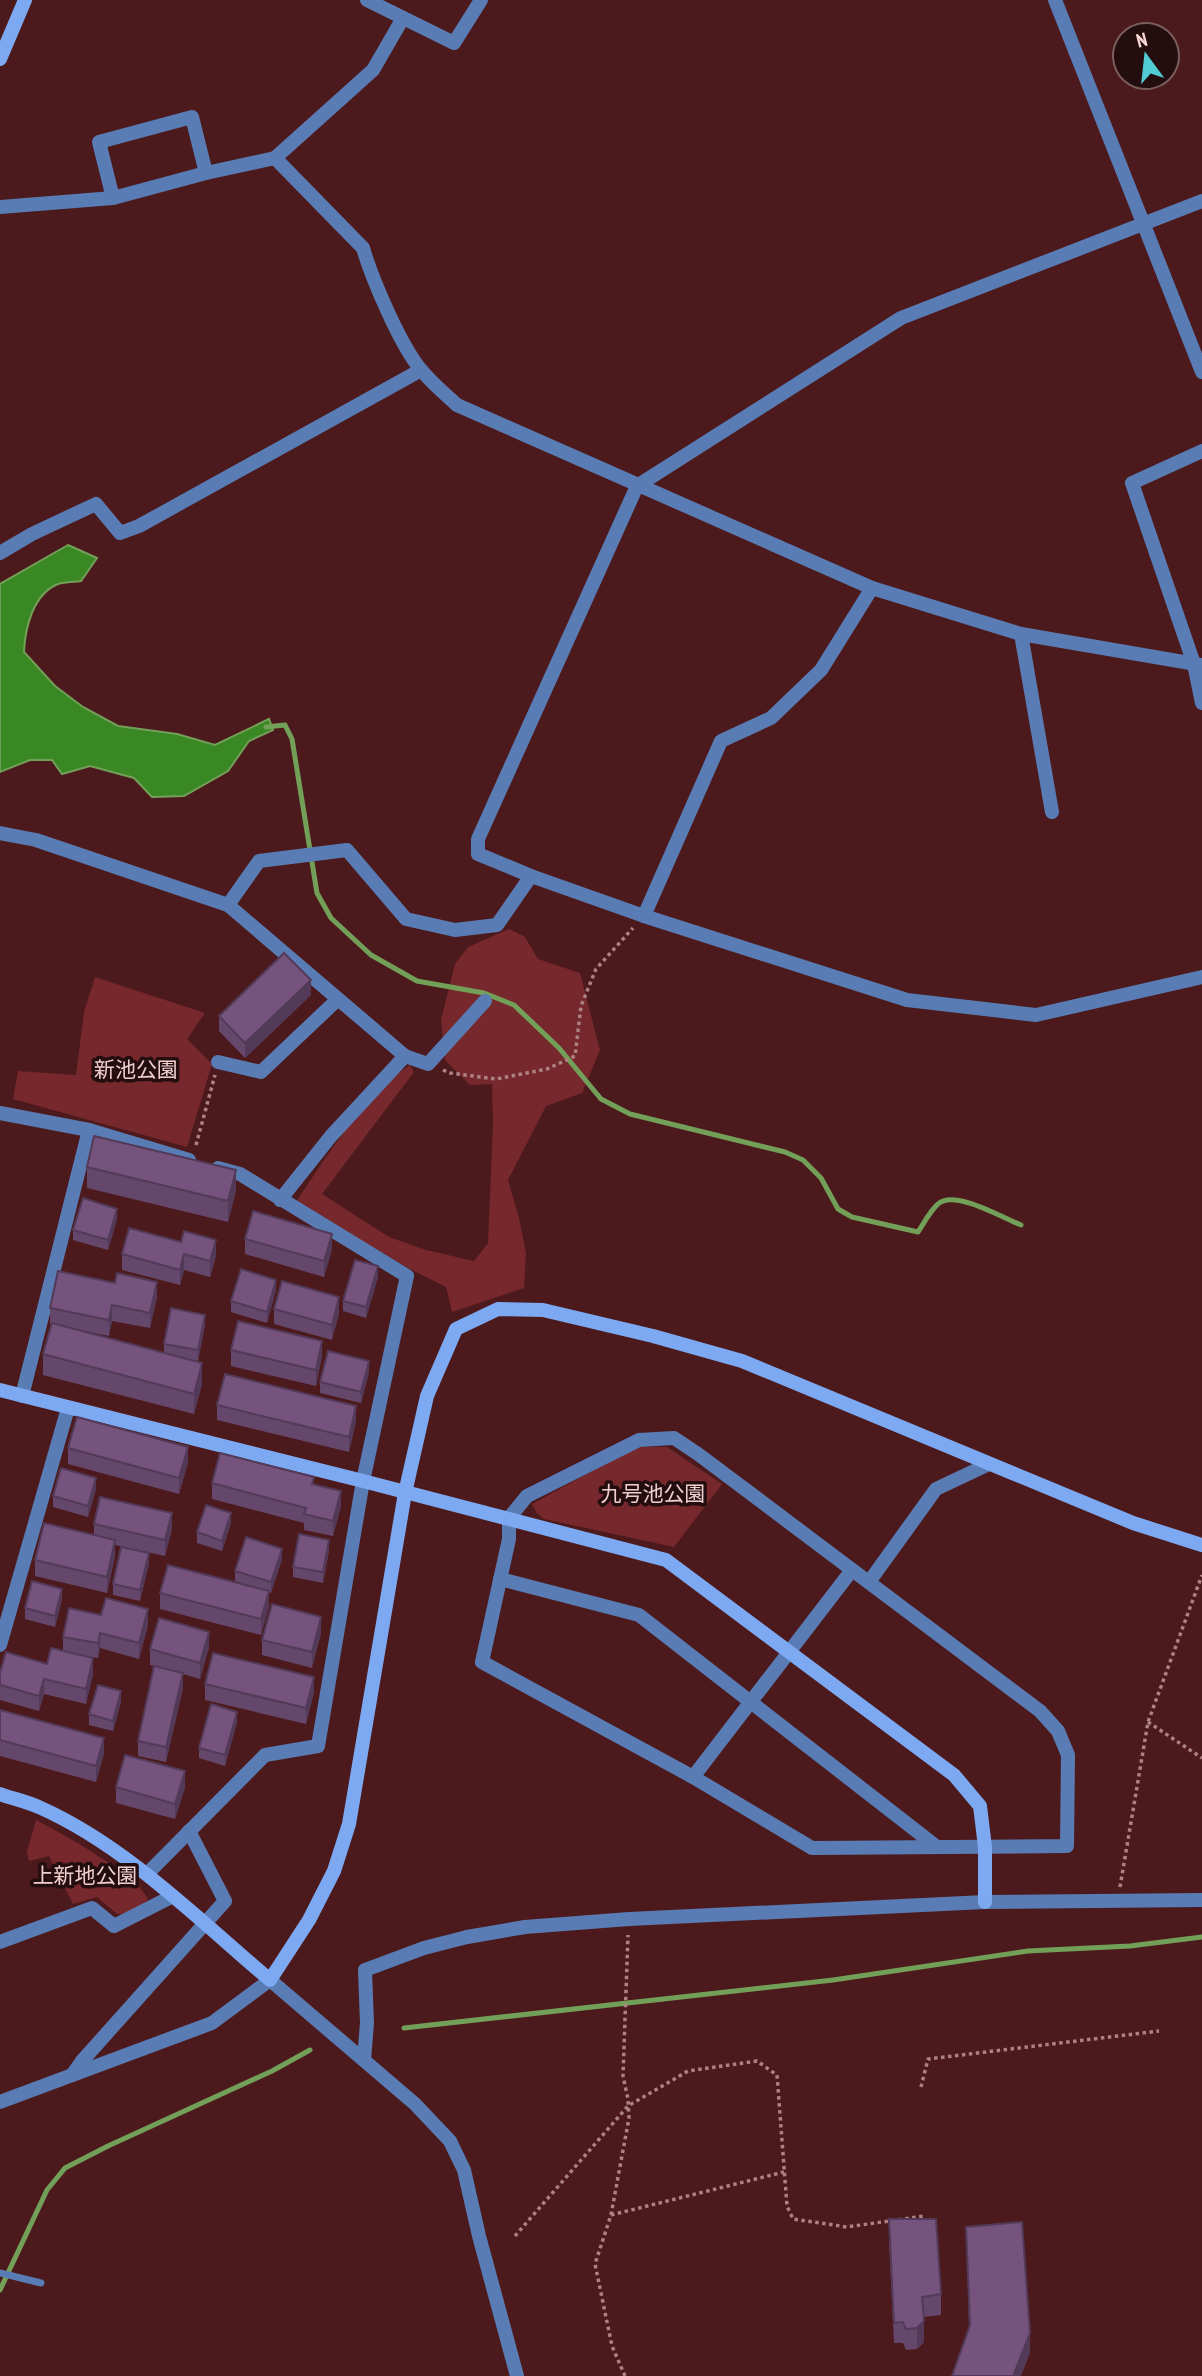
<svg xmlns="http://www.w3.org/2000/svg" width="1202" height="2376" font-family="'PT Sans Narrow','Noto Sans JP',sans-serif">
	<rect width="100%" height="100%" fill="#4c1a1c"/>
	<g fill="#76282d">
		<path d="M509,929l16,8 13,22 42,14 20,77 -18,43 -36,13 -38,74 11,38 7,35 -2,35 -72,24 -6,-25 -36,-18 -114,-67c29,-43 70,-110 114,-137l4,7 -92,122 67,43 37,13 48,11 14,-18 5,-118 -1,-41 -22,1 -25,-25 -4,-40 14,-56 13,-17z"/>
		<path d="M95,977l110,36 -18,26 25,25 -25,83 -174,-48 5,-28 58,4 8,-63z"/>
		<path d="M641,1447h26l55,37 -48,63 -130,-28 -7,-6 -5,-9 95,-52z"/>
		<path d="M36,1820c23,12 106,57 112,80l-18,14h-13l-20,-17 -24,7 -24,-48 -20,5 -2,-9z"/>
	</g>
	<path fill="#398823" stroke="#73a059" stroke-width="2" d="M68,545l29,13 -16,23c-7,1 -16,1 -23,3 -25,10 -33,44 -34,68l31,34 28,21 35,19 59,8 38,11 54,-26 4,11 -24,11 -21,30 -44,25 -32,1 -18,-19 -44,-12 -28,8 -10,-14h-22l-30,12v-188z"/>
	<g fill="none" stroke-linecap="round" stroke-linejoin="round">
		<g stroke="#73a059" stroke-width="5">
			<path d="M266,727l19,-2 7,14 25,154 14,25 40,37 46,26 67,12 30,12 45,43 42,51 29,15 155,38 18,8 18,18 17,31 14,8 66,15c6,-9 12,-21 20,-28 16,-15 65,14 83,21"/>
			<path d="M404,2028l429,-48 195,-29 102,-5 72,-9"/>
			<path d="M0,2290l47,-100 18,-22 43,-22 164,-75 38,-21"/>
		</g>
		<g stroke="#ac8283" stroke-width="3.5" stroke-dasharray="3.5 3.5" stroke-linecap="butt">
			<path d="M443,1070l7,3 46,6 51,-10 28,-13 6,-50 15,-37 37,-41"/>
			<path d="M196,1145l19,-70"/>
			<path d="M1148,1722l54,36"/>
			<path d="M1120,1887l28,-165 54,-147"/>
			<path d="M921,2087l7,-28 231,-28"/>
			<path d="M611,2215l173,-43"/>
			<path d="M515,2236l113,-130 60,-35 69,-10 20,14 10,131 6,13 54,8 77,-11"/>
			<path d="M625,2376l-13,-30 -17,-82 16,-49 18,-97 -1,-19 -5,-23 5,-141"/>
		</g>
		<path stroke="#597cb5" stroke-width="7" d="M0,2273l41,10"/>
		<g stroke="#597cb5" stroke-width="14">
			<path d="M367,0l87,43 27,-43"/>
			<path d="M1055,0l147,372"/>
			<path d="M275,158l98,-88 30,-52"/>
			<path d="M113,198l-14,-56 93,-25 14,56"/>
			<path d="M1202,201l-301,117 -264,168 -159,353v15l53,22 113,40 263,84 129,15 166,-38"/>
			<path d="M0,207l113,-9 93,-25 69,-15 88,90c9,31 38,99 59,123 10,12 23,23 35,34l415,183 149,46 181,31"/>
			<path d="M1202,451l-70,32 62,181 8,39"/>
			<path d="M0,553l32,-19 64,-30 24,29 19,-7 282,-156"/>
			<path d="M1021,634l31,178"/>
			<path d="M0,833l36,7 192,65 177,151 -74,80 -51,64"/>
			<path d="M228,905l31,-44 88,-11 59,69 49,11 42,-5 34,-49"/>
			<path d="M644,916l77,-175 50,-23 50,-48 51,-82"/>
			<path d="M405,1056l23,8 57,-63"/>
			<path d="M218,1062l43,10 76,-72"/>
			<path d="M0,1113l89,17 100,30"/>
			<path d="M22,1396l67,-266"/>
			<path d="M674,1438l24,16 342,257 18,20 10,24 -1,91 -255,2 -119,-71 -211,-115 27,-123v-21l18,-22 112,-56z"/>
			<path d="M500,1579l139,36 298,232"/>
			<path d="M869,1582l67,-93 53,-25"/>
			<path d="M0,1645l68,-237"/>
			<path d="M693,1777l159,-207"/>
			<path d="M147,1874l118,-119 53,-9 45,-265 44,-205 -167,-102 -22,-6"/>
			<path d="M0,1942l92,-34 22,18 57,-29"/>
			<path d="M364,2060l3,-37 -2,-53 59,-22 43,-11 58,-10 104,-8 356,-17 217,-2"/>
			<path d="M72,2075l10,-14 143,-160 -36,-70"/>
			<path d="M0,2102l212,-79 58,-43 145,124 35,37 14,29 15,66 38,140"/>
		</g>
		<g stroke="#7ca9f2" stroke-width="14">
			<path d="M0,59l25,-59"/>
			<path d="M0,1390l363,91 303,79 288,215 26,31 5,41v55"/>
			<path d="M0,1794c14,5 28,8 41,14 85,38 158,112 229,172l39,-60 25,-49 15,-47 56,-331 22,-97 29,-67 42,-20 45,1 110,26 89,25 391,162 69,22"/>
		</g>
	</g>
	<g fill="#65476c">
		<path d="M311,995l-66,63 -26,-27v-15z"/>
		<path d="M87,1167l149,23 -8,32 -141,-34z"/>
		<path d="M117,1219l-9,31 -35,-10v-10z"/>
		<path d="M245,1239l87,10 -8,28 -79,-23z"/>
		<path d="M181,1242l35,14 -6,21 -26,-7 -4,15 -58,-15v-16z"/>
		<path d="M378,1277l-12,41 -23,-7v-10z"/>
		<path d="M276,1290l-9,33 -36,-11v-11z"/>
		<path d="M157,1297l-7,31 -38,-7 -3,15 -44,-9 99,26v-9l41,-19 -7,36 -21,-4 25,27 -8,30 -151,-39v-21l8,-30h-1v-16z"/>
		<path d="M274,1309l65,4 -7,27 -58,-16z"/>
		<path d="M231,1350l91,6 -6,30 -85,-20z"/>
		<path d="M369,1372l-8,31 -41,-10v-11z"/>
		<path d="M217,1405l139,16 -7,31 -132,-32z"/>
		<path d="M68,1448l120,14 -9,32 -111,-30z"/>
		<path d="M212,1483l102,1 27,22 -8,30 -29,-6v-7l-92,-24z"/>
		<path d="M96,1489l-8,28 -35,-10v-11z"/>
		<path d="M231,1523l-9,28 -25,-8v-11z"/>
		<path d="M94,1524l78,5 -7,27 -50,-11v11l-8,37 -72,-17v-16l59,-25z"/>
		<path d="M329,1550l-6,33 -30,-6v-10z"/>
		<path d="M282,1559l-11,34 -2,-1v14l-8,29 -101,-26v-16l85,-8 -10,-4v-10z"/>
		<path d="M149,1563l-9,38 -27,-6v-11z"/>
		<path d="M62,1599l-7,28 -30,-8v-11z"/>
		<path d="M148,1625l-9,34 -39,-11 -2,10 -20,-3 15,19 -7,30 -42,-10 -5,17 -39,-11v-27l47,-9 16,-13v-14z"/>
		<path d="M321,1633l-9,35 -50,-13v-15z"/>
		<path d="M209,1647l-9,32 -17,-5v14l-17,74 -28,-6v-15l26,-72 -14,-4v-16z"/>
		<path d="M205,1684l109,8 -8,32 -101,-24z"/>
		<path d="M121,1702l-8,29 -24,-6v-11z"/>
		<path d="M0,1710l104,43 -8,29 -96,-26z"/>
		<path d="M237,1722l-12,44 -26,-8v-10z"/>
		<path d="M116,1787h69l-10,32 -59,-16z"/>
		<path d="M889,2219l52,75v21l-17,2v25l-7,7 -11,1 -3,-7h-9l-5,-103z"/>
		<path d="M966,2227l64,126 -61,-26z"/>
	</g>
	<g fill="#523a58">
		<path d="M311,980v15l-66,63v-15z"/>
		<path d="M236,1170v20l-8,32v-21z"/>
		<path d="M117,1209v10l-9,31v-10z"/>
		<path d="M332,1234v15l-8,28v-16z"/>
		<path d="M216,1240v16l-6,21v-16z"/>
		<path d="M184,1254v16l-4,15v-15z"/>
		<path d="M378,1266v11l-12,41v-11z"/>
		<path d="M276,1280v10l-9,33v-11z"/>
		<path d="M157,1282v15l-7,31v-15z"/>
		<path d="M339,1297v16l-7,27v-15z"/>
		<path d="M112,1305v16l-3,15v-16z"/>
		<path d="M205,1315v10l-7,36v-11z"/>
		<path d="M322,1341v15l-6,30v-16z"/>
		<path d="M369,1361v11l-8,31v-11z"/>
		<path d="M202,1363v21l-8,30v-20z"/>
		<path d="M356,1406v15l-7,31v-15z"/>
		<path d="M188,1447v15l-9,32v-16z"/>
		<path d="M96,1478v11l-8,28v-11z"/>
		<path d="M341,1491v15l-8,30v-15z"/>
		<path d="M172,1513v16l-7,27v-16z"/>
		<path d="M231,1513v10l-9,28v-10z"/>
		<path d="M115,1540v16l-8,37v-16z"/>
		<path d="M329,1540v10l-6,33v-11z"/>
		<path d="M282,1549v10l-11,34v-11z"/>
		<path d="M149,1553v10l-9,38v-11z"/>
		<path d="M62,1589v10l-7,28v-11z"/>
		<path d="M269,1591v15l-8,29v-16z"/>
		<path d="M148,1609v16l-9,34v-16z"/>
		<path d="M321,1617v16l-9,35v-16z"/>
		<path d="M209,1632v15l-9,32v-16z"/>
		<path d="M100,1633v15l-2,10v-15z"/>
		<path d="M93,1658v16l-7,30v-15z"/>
		<path d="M183,1673v15l-17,74v-15z"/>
		<path d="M314,1677v15l-8,32v-16z"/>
		<path d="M44,1679v15l-5,17v-15z"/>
		<path d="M121,1691v11l-8,29v-10z"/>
		<path d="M237,1712v10l-12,44v-11z"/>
		<path d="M104,1738v15l-8,29v-16z"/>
		<path d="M185,1771v16l-10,32v-15z"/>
		<path d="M924,2321v21l-7,7v-21z"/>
		<path d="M1030,2333v20l-9,23h-8z"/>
	</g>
	<g fill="#75537d" stroke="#523a58" stroke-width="2">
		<path d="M284,953l27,27 -66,63 -26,-27z"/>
		<path d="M94,1136l142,34 -8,31 -141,-34z"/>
		<path d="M83,1198l34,11 -9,31 -35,-10z"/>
		<path d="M253,1211l79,23 -8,27 -79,-22z"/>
		<path d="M129,1228l52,14 3,-11 32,9 -6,21 -26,-7 -4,16 -58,-16z"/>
		<path d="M355,1260l23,6 -12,41 -23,-6z"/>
		<path d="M241,1269l35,11 -9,32 -36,-11z"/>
		<path d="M58,1271l57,12 2,-10 40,9 -7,31 -38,-8 -3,15 -59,-12z"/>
		<path d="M282,1281l57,16 -7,28 -58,-16z"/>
		<path d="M171,1308l34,7 -7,35 -34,-6z"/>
		<path d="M238,1321l84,20 -6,29 -85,-20z"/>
		<path d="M52,1323l150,40 -8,31 -151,-40z"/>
		<path d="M328,1351l41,10 -8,31 -41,-10z"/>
		<path d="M225,1374l131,32 -7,31 -132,-32z"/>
		<path d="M77,1417l111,30 -9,31 -111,-30z"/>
		<path d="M220,1453l94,24 -2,7 29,7 -8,30 -29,-7 2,-6 -94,-25z"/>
		<path d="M61,1468l35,10 -8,28 -35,-10z"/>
		<path d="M100,1497l72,16 -7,27 -71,-16z"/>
		<path d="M206,1505l25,8 -9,28 -25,-9z"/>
		<path d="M44,1523l71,17 -8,37 -72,-17z"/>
		<path d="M299,1534l30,6 -6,32 -30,-5z"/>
		<path d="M246,1537l36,12 -11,33 -36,-11z"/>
		<path d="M121,1547l28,6 -9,37 -27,-6z"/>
		<path d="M168,1565l101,26 -8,28 -101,-26z"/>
		<path d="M32,1581l30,8 -7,27 -30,-8z"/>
		<path d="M106,1598l42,11 -9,34 -39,-10 -2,10 -35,-6 6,-29 32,7z"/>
		<path d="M272,1604l49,13 -9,35 -50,-12z"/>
		<path d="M159,1618l50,14 -9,31 -50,-14z"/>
		<path d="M51,1648l42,10 -7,31 -42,-10 -5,17 -39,-11v-12l6,-21 41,12z"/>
		<path d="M213,1653l101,24 -8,31 -101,-24z"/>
		<path d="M154,1666l29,7 -17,74 -28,-6z"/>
		<path d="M98,1685l23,6 -8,30 -24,-7z"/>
		<path d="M211,1704l26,8 -12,43 -26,-7z"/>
		<path d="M0,1710l104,28 -8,28 -96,-26z"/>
		<path d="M125,1755l60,16 -10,33 -59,-17z"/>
		<path d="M889,2219h47l5,75 -19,3 2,24 -7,7 -11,1 -3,-7 -9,1z"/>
		<path d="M1022,2222l8,111 -17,43h-61l18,-51 -4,-98z"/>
	</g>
	<g text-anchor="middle" stroke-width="7" stroke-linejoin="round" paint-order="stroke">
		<g font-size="21" fill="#efcecd" stroke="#240d0e">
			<text x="136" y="1077">新池公園</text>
			<text x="653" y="1501">九号池公園</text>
			<text x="85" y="1883">上新地公園</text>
		</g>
	</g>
	<g transform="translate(1146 56) rotate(345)"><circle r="33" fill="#240d0e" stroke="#7a5e5e" stroke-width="2"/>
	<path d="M0-5L12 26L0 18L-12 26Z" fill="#51ccd2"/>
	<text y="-10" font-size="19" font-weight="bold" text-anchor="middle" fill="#fad8d7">N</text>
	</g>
</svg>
